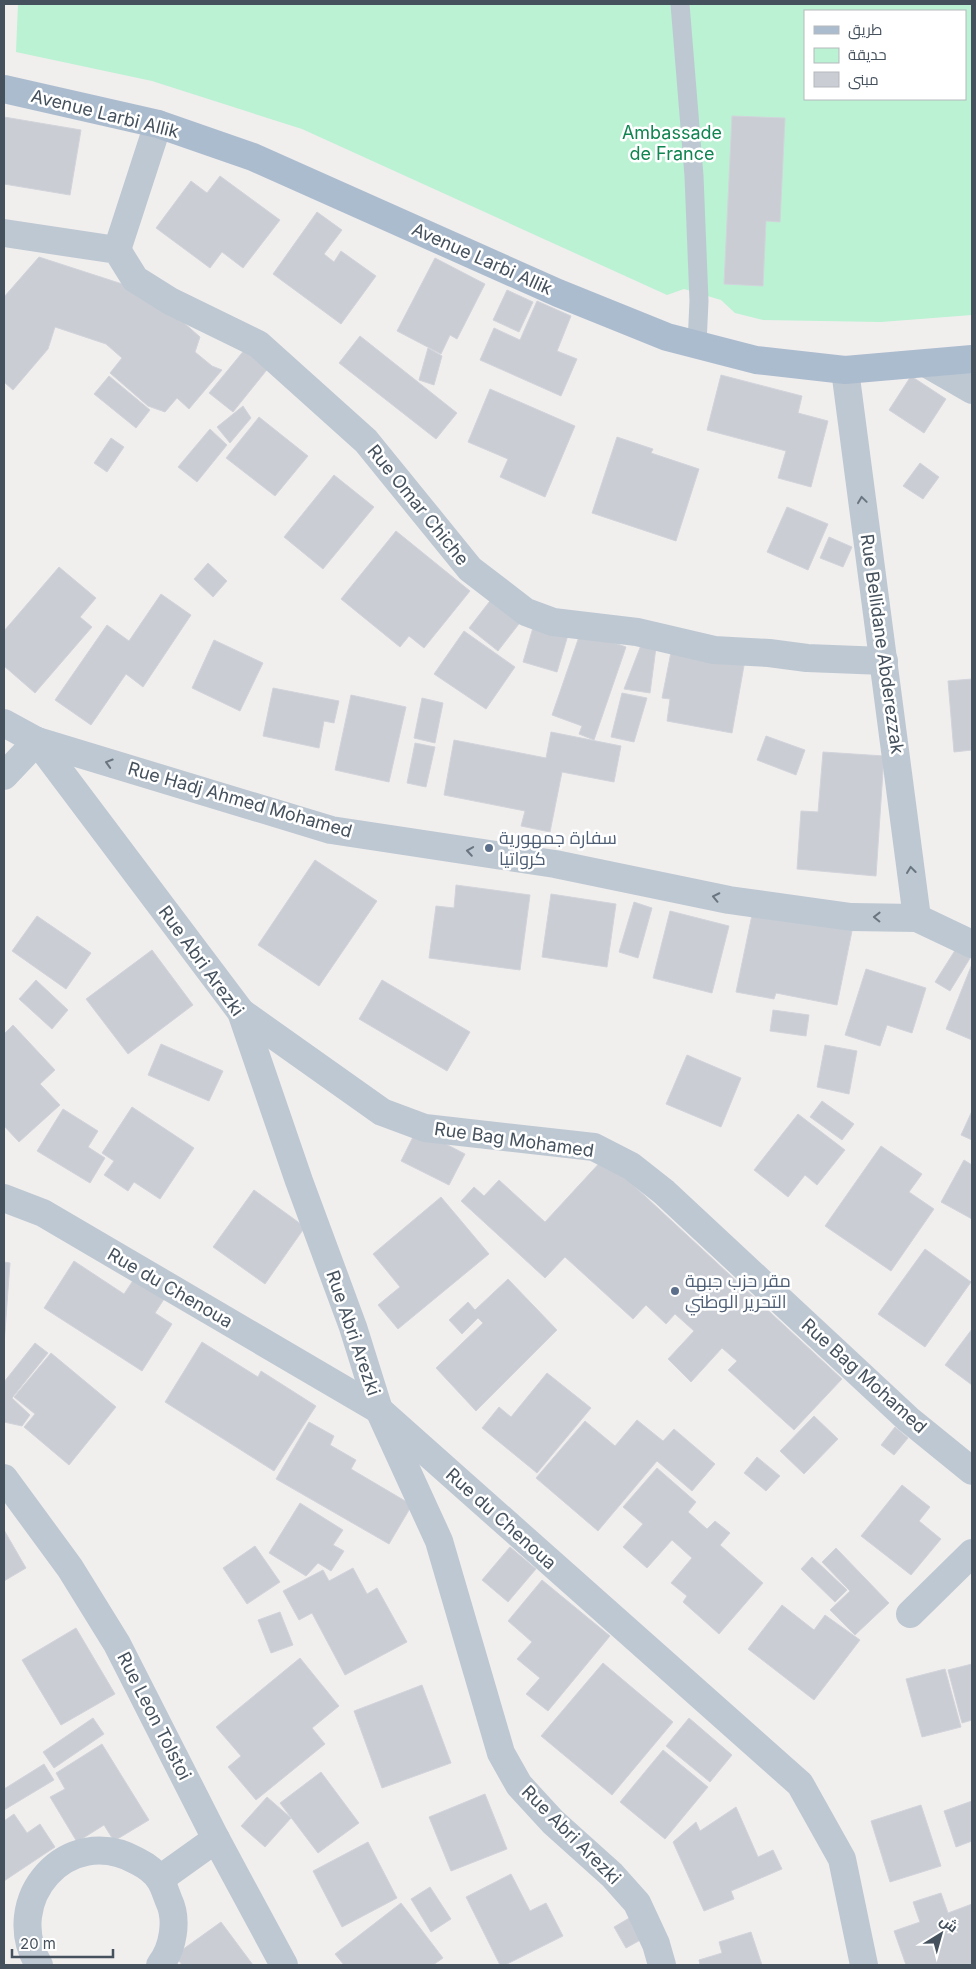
<svg xmlns="http://www.w3.org/2000/svg" width="976" height="1969" font-family="Inter,Cairo,sans-serif">
	<rect width="100%" height="100%" fill="#f1eeee"/>
	<path fill="#baf2d3" fill-rule="evenodd" d="M18,4h954v311l-91,7 -118,-2 -28,-7 -14,-13 -37,-11 -17,6 -365,-166 -150,-48 -136,-29zM805,11h160v88h-160z"/>
	<g fill="#cacdd4" stroke="#d2d4db">
		<path d="M732,116l53,2 -5,104 -14,-1 -3,65 -39,-2z"/>
		<path d="M4,117l77,13 -11,65 -66,-11z"/>
		<path d="M220,176l60,44 -37,48 -21,-16 -12,16 -54,-40 35,-47 16,12z"/>
		<path d="M317,212l25,18 -18,24 10,8 7,-11 35,25 -35,48 -68,-50z"/>
		<path d="M39,257l111,36 50,44 -5,15 17,14 10,4 -33,39 -12,-11 -12,14 -17,-6 -38,-33 12,-15 -16,-14 -51,-17 -7,22 -35,41 -9,-8v-85z"/>
		<path d="M435,258l50,26 -28,55 -7,-4 -9,19 -44,-23z"/>
		<path d="M507,290l26,12 -14,30 -26,-12z"/>
		<path d="M537,301l34,15 -14,35 20,8 -16,37 -81,-36 14,-32 26,12z"/>
		<path d="M360,336l97,77 -21,26 -97,-76z"/>
		<path d="M246,348l24,18 -37,46 -24,-19z"/>
		<path d="M428,348l14,8 -8,29 -15,-5z"/>
		<path d="M721,375l81,21 -4,17 30,8 -17,66 -33,-9 8,-27 -79,-21z"/>
		<path d="M109,376l41,34 -14,18 -42,-34z"/>
		<path d="M911,376l35,23 -22,34 -35,-23z"/>
		<path d="M490,389l85,37 -30,71 -45,-20 8,-18 -40,-17z"/>
		<path d="M243,406l8,12 -21,25 -13,-16z"/>
		<path d="M259,417l49,39 -33,40 -49,-38z"/>
		<path d="M210,429l17,16 -30,37 -19,-15z"/>
		<path d="M617,437l36,12 -2,4 48,16 -23,72 -84,-28z"/>
		<path d="M111,438l13,9 -17,25 -13,-9z"/>
		<path d="M920,463l19,14 -16,22 -20,-13z"/>
		<path d="M334,475l40,32 -51,62 -39,-32z"/>
		<path d="M787,507l41,17 -20,46 -41,-18z"/>
		<path d="M396,531l74,60 -46,57 -15,-12 -9,11 -59,-48z"/>
		<path d="M829,537l23,10 -9,20 -23,-9z"/>
		<path d="M208,563l19,18 -14,16 -19,-18z"/>
		<path d="M59,567l37,31 -16,19 12,10 -57,66 -31,-27v-35z"/>
		<path d="M161,594l30,21 -48,72 -17,-13 -35,51 -36,-25 52,-75 22,16z"/>
		<path d="M493,597l29,23 -24,31 -29,-23z"/>
		<path d="M534,624l34,11 -11,37 -34,-10z"/>
		<path d="M464,631l51,36 -29,42 -52,-35z"/>
		<path d="M581,631l45,16 -32,93 -15,-6 3,-8 -30,-11z"/>
		<path d="M214,640l49,23 -23,48 -48,-23z"/>
		<path d="M643,640h14l-7,53 -26,-4z"/>
		<path d="M672,647l73,13 -13,73 -65,-12 3,-22 -8,-1z"/>
		<path d="M972,679v71l-18,2 -6,-71z"/>
		<path d="M273,688l66,13 -5,22 -10,-2 -5,27 -56,-12z"/>
		<path d="M622,693l25,5 -13,44 -23,-5z"/>
		<path d="M351,695l55,12 -17,75 -54,-12z"/>
		<path d="M422,698l21,5 -8,40 -21,-5z"/>
		<path d="M551,732l70,14 -7,36 -52,-10 -12,60 -29,-6 4,-15 -81,-16 10,-55 92,18z"/>
		<path d="M766,736l39,14 -9,25 -39,-15z"/>
		<path d="M415,743l20,4 -9,40 -19,-4z"/>
		<path d="M823,752l61,4 -8,120 -79,-7 4,-58 17,1z"/>
		<path d="M315,860l62,41 -58,85 -61,-41z"/>
		<path d="M456,885l74,10 -10,75 -91,-12 7,-52 18,2z"/>
		<path d="M551,894l65,10 -9,63 -65,-10z"/>
		<path d="M634,902l18,6 -14,50 -19,-6z"/>
		<path d="M753,910l99,21 -15,74 -61,-12 -2,6 -38,-7z"/>
		<path d="M670,911l59,15 -17,67 -59,-15z"/>
		<path d="M37,916l54,37 -25,36 -54,-38z"/>
		<path d="M959,944l13,11 -22,36 -15,-9z"/>
		<path d="M152,950l41,55 -65,49 -42,-55z"/>
		<path d="M972,964v76l-26,-11z"/>
		<path d="M866,969l60,19 -14,45 -25,-8 -7,21 -35,-11z"/>
		<path d="M36,980l32,30 -16,19 -33,-30z"/>
		<path d="M382,980l88,52 -23,39 -88,-52z"/>
		<path d="M773,1010l36,5 -3,21 -36,-5z"/>
		<path d="M13,1025l42,45 -15,14 20,21 -41,37 -15,-16v-92z"/>
		<path d="M161,1044l62,27 -14,30 -61,-26z"/>
		<path d="M825,1045l32,6 -8,43 -32,-7z"/>
		<path d="M687,1055l54,23 -20,49 -55,-23z"/>
		<path d="M822,1101l32,23 -12,16 -32,-23z"/>
		<path d="M132,1107l62,41 -34,51 -26,-17 -6,9 -24,-16 10,-14 -12,-8z"/>
		<path d="M63,1109l35,22 -10,16 17,11 -15,25 -53,-32z"/>
		<path d="M972,1111v29l-11,-5z"/>
		<path d="M798,1114l47,36 -28,35 -12,-10 -17,22 -34,-27z"/>
		<path d="M417,1129l48,25 -16,31 -48,-24z"/>
		<path d="M881,1146l41,28 -13,18 25,17 -43,62 -66,-45z"/>
		<path d="M604,1158l238,221 -48,51 -66,-60 9,-9 -15,-13 -31,34 -23,-23 26,-28 -19,-17 -9,10 -20,-19 -13,14 -68,-62 -20,21 -84,-77 13,-14 10,9 15,-16 46,42z"/>
		<path d="M964,1160l8,5v54l-31,-17z"/>
		<path d="M254,1190l51,37 -40,57 -52,-37z"/>
		<path d="M441,1197l48,57 -91,75 -20,-24 22,-18 -27,-33z"/>
		<path d="M925,1249l46,33 -46,65 -47,-33z"/>
		<path d="M74,1261l50,33 14,-21 30,20 -13,20 17,11 -30,47 -98,-63z"/>
		<path d="M4,1262l6,1 -6,82z"/>
		<path d="M508,1279l49,51 -81,81 -40,-43 47,-45 -5,-5 -16,16 -13,-14 19,-18 7,8z"/>
		<path d="M972,1329v56l-27,-20z"/>
		<path d="M202,1342l56,35 3,-6 55,35 -42,65 -109,-69z"/>
		<path d="M35,1343l13,10 -36,45 18,17 -8,11 -18,-4v-40z"/>
		<path d="M51,1353l65,54 -47,58 -45,-38 11,-13 -21,-17z"/>
		<path d="M547,1373l44,35 -54,65 -55,-45 17,-21 12,10z"/>
		<path d="M814,1416l24,23 -34,35 -24,-23z"/>
		<path d="M637,1420l26,21 11,-12 41,35 -23,27 -35,-30 -59,70 -62,-53 49,-57 30,25z"/>
		<path d="M309,1422l25,14 -4,9 26,15 -5,9 61,36 -23,39 -113,-65z"/>
		<path d="M895,1427l13,11 -14,17 -13,-10z"/>
		<path d="M757,1457l23,19 -14,15 -22,-18z"/>
		<path d="M657,1468l39,34 -8,10 19,17 8,-8 15,12 -10,12 43,38 -44,51 -36,-32 4,-6 -16,-13 21,-25 -20,-18 -25,28 -24,-21 20,-23 -20,-17z"/>
		<path d="M902,1485l28,22 -11,14 22,18 -30,36 -50,-39z"/>
		<path d="M300,1503l43,27 -10,15 11,6 -13,20 -13,-8 -12,13 -37,-23z"/>
		<path d="M4,1530l22,38 -22,13z"/>
		<path d="M255,1546l25,36 -33,22 -24,-36z"/>
		<path d="M510,1547l26,22 -28,33 -26,-22z"/>
		<path d="M836,1548l53,55 -34,32 -25,-25 20,-19 -28,-29z"/>
		<path d="M812,1557l35,33 -12,12 -34,-33z"/>
		<path d="M353,1568l14,26 10,-6 30,54 -62,33 -33,-62 -13,7 -16,-29 40,-21 6,11z"/>
		<path d="M542,1580l68,56 -62,75 -22,-17 14,-16 -23,-19 15,-17 -24,-21z"/>
		<path d="M782,1605l32,25 11,-15 35,25 -46,60 -66,-51z"/>
		<path d="M280,1612l13,33 -22,8 -13,-33z"/>
		<path d="M76,1628l39,66 -54,31 -39,-65z"/>
		<path d="M300,1658l39,48 -27,22 13,16 -69,56 -28,-33 13,-11 -25,-29z"/>
		<path d="M603,1663l70,59 -61,73 -71,-59z"/>
		<path d="M972,1664v56l-10,3 -14,-53z"/>
		<path d="M945,1669l16,58 -39,10 -16,-58z"/>
		<path d="M422,1685l29,78 -69,25 -28,-77z"/>
		<path d="M93,1718l11,16 -50,34 -11,-16z"/>
		<path d="M689,1718l43,37 -22,27 -44,-36z"/>
		<path d="M102,1744l47,76 -35,21 -10,-16 -27,17 -27,-45 15,-8 -9,-16z"/>
		<path d="M663,1750l45,37 -43,52 -45,-37z"/>
		<path d="M44,1764l10,16 -50,30v-21z"/>
		<path d="M321,1772l38,51 -41,30 -38,-50z"/>
		<path d="M485,1794l22,55 -56,22 -22,-54z"/>
		<path d="M267,1797l24,21 -26,29 -24,-21z"/>
		<path d="M972,1801v40l-16,6 -12,-36z"/>
		<path d="M921,1805l20,61 -51,16 -19,-61z"/>
		<path d="M736,1807l22,50 15,-7 9,19 -51,22 3,8 -30,12 -31,-69 23,-20 4,9z"/>
		<path d="M14,1814l13,19 13,-9 15,23 -51,34v-60z"/>
		<path d="M368,1842l29,56 -55,29 -29,-56z"/>
		<path d="M511,1874l19,37 16,-8 17,33 -58,29h-5l-34,-68z"/>
		<path d="M430,1887l21,32 -20,13 -20,-33z"/>
		<path d="M941,1893l7,20 24,-9v60l-66,1 -12,-34 26,-9 -7,-20z"/>
		<path d="M401,1903l42,55 -10,7h-89l-9,-11z"/>
		<path d="M631,1917l13,21 -18,10 -12,-21z"/>
		<path d="M221,1922l32,43h-71l-7,-10z"/>
		<path d="M751,1932l11,33h-62l-1,-5 23,-7 -3,-11z"/>
	</g>
	<g fill="none" stroke-linecap="round" stroke-linejoin="round">
		<path stroke="#bec8d2" stroke-width="19" d="M680,4l14,172 5,125 -2,43"/>
		<g stroke="#bec8d2" stroke-width="28">
			<path d="M4,233l113,17 18,29 35,22 88,43 108,97 104,128 56,43 27,10 84,10 77,18 55,3 38,5 77,3"/>
			<path d="M117,250l41,-126"/>
			<path d="M927,364l45,26"/>
			<path d="M845,370l72,548"/>
			<path d="M4,723l33,18 204,271 58,169 54,146 26,83 60,131 62,212 18,32 34,37 59,53 25,28 19,41 6,21"/>
			<path d="M37,741l294,89 224,34 174,36 122,17 66,1 55,26"/>
			<path d="M4,776l33,-35"/>
			<path d="M241,1012l141,100 43,16 169,19 37,19 33,26 244,227 64,52"/>
			<path d="M4,1198l39,15 336,197 421,374 42,75 22,106"/>
			<path d="M4,1478l66,90 47,76 99,195 68,126"/>
			<path d="M910,1614l62,-61"/>
			<path d="M160,1879l56,-40"/>
			<path d="M39,1965c-39,-64 28,-143 98,-104 8,4 18,11 23,19 4,6 6,14 9,21 9,19 4,48 -9,64"/>
		</g>
		<path stroke="#acbccf" stroke-width="28" d="M4,89l154,35 95,33 305,136 109,44 89,23 89,10 127,-11"/>
	</g>
	<defs><path id="oneway-chevron" d="M-2-3.5L2.5 0L-2 3.5" fill="none" stroke-width="1.6" stroke-linecap="round" stroke-linejoin="round" transform="scale(1.25)"/></defs>
	<g stroke="#697580">
		<use href="#oneway-chevron" transform="translate(862 500) rotate(-98)"/>
		<use href="#oneway-chevron" transform="translate(109 763) rotate(-163)"/>
		<use href="#oneway-chevron" transform="translate(470 851) rotate(-171)"/>
		<use href="#oneway-chevron" transform="translate(911 870) rotate(-97)"/>
		<use href="#oneway-chevron" transform="translate(716 897) rotate(-168)"/>
		<use href="#oneway-chevron" transform="translate(877 917) rotate(-179)"/>
	</g>
	<g fill="#5c6f8a" stroke="#fff" stroke-width="2">
		<circle cx="489" cy="848" r="5"/>
		<circle cx="675" cy="1291" r="5"/>
	</g>
	<g text-anchor="middle" stroke-width="5" stroke-linejoin="round" paint-order="stroke">
		<g font-size="18" fill="#45515d" stroke="#fff">
			<text transform="translate(105 114) rotate(14)" y="6">Avenue Larbi Allik</text>
			<text transform="translate(482 259) rotate(24)" y="6">Avenue Larbi Allik</text>
			<text transform="translate(418 505) rotate(51)" y="6">Rue Omar Chiche</text>
			<text transform="translate(882 644) rotate(82)" y="6">Rue Bellidane Abderezzak</text>
			<text transform="translate(240 800) rotate(16)" y="6">Rue Hadj Ahmed Mohamed</text>
			<text transform="translate(201 961) rotate(54)" y="6">Rue Abri Arezki</text>
			<text transform="translate(514 1140) rotate(8)" y="6">Rue Bag Mohamed</text>
			<text transform="translate(170 1288) rotate(30)" y="6">Rue du Chenoua</text>
			<text transform="translate(353 1333) rotate(71)" y="6">Rue Abri Arezki</text>
			<text transform="translate(864 1376) rotate(42)" y="6">Rue Bag Mohamed</text>
			<text transform="translate(501 1519) rotate(42)" y="6">Rue du Chenoua</text>
			<text transform="translate(154 1716) rotate(63)" y="6">Rue Leon Tolstoi</text>
			<text transform="translate(571 1835) rotate(45)" y="6">Rue Abri Arezki</text>
		</g>
		<g font-size="18" fill="#108451" stroke="#fff">
			<text x="672" y="139">Ambassade<tspan x="672" dy="21">de France</tspan></text>
		</g>
		<g font-size="18" fill="#4e5e75" stroke="#fff" text-anchor="start">
			<text x="499" y="844">سفارة جمهورية<tspan x="499" dy="21">كرواتيا</tspan></text>
			<text x="685" y="1287">مقر حزب جبهة<tspan x="685" dy="21">التحرير الوطني</tspan></text>
		</g>
	</g>
	<rect width="976" height="1969" fill="none" stroke="#45515d" stroke-width="10"/>
	<rect x="804" y="10" width="162" height="90" fill="#ffffff" stroke="#b5b9be"/>
	<rect x="814" y="26" width="25" height="8" fill="#acbccf" stroke="#b5b9be"/>
	<text x="848" y="35" font-size="15" fill="#45515d">طريق</text>
	<rect x="814" y="48" width="25" height="15" fill="#baf2d3" stroke="#b5b9be"/>
	<text x="848" y="60" font-size="15" fill="#45515d">حديقة</text>
	<rect x="814" y="72" width="25" height="15" fill="#cacdd4" stroke="#b5b9be"/>
	<text x="848" y="85" font-size="15" fill="#45515d">مبنى</text>
	<g transform="translate(941 1934) rotate(37)" stroke="#ffffff" stroke-width="4" paint-order="stroke">
	<path d="M0-4L9 19L0 12L-9 19Z" fill="#45515d"/>
	<text y="-8" font-size="14" font-weight="bold" text-anchor="middle" fill="#45515d">ش</text>
	</g>
	<path d="M12 1949v8h101v-8" fill="none" stroke="#45515d" stroke-width="2.5"/>
	<text x="20" y="1949" font-size="15" fill="#45515d" stroke="#ffffff" stroke-width="4" paint-order="stroke">20 m</text>
</svg>
